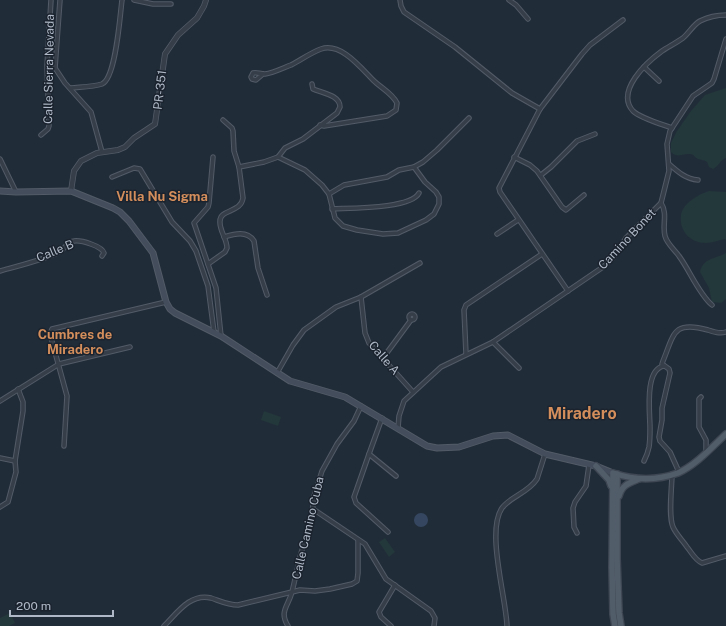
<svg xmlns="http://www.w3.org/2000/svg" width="726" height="626" font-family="'Public Sans',sans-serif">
	<rect width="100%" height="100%" fill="#212c39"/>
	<g fill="#23383a">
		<path d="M726,88v70c-6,2 -7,8 -13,11l-4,-2 -2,-5c-3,-2 -6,-2 -9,-3 -4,-2 -4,-5 -8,-5 -8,-1 -12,5 -19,-2v-9l6,-12 14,-20 14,-16z"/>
		<path d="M709,191l17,1v48l-1,-1c-6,1 -13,4 -19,4 -16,0 -27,-12 -25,-28 2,-12 18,-21 28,-24z"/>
		<path d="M726,253v46l-5,4 -9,-1 -3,-14 -9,-16c3,-14 15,-13 26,-19z"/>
		<path d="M264,411l17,6 -3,9 -17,-6z"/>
		<path d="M385,538l10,14 -6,5 -10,-15z"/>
		<path d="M10,613l5,10 -6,3h-9v-8z"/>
	</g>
	<circle fill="#354760" cx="421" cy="520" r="7"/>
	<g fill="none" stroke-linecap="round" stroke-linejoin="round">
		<defs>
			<g id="minor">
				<path d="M60,0l-5,68 10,15 26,29 11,40"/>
				<path d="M134,0l19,4h18"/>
				<path d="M400,0l1,6 3,6 51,35 57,46 28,16"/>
				<path d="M509,0l7,5 12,14"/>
				<path d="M644,67l15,14"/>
				<path d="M263,74l-7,6 -4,-1 -1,-2 2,-4c4,-1 7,1 12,1 8,-1 18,-6 26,-9 10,-5 19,-12 30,-16 20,-7 40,19 52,31 8,8 19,13 24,23l-1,7 -9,6 -63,10 -4,-1"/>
				<path d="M71,88c9,-1 22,-1 31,-4 14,-6 18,-69 20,-84"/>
				<path d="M672,128c-11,-4 -32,-10 -39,-17 -18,-20 14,-49 29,-60 6,-4 14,-8 21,-13 6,-5 10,-13 17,-17 8,-4 17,-6 26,-6"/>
				<path d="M41,135l7,-6 1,-3 -2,-60 4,-66"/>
				<path d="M213,157l-4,46 -1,4 -14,16 22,65 5,48"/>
				<path d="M278,157l27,13 17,15 7,9 6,24 8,8 14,4 26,4 15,-1 28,-13 8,-6 5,-10v-7l-3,-5 -11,-10 -11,-15"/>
				<path d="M514,157l16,8 7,6 25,36 4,3 18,-15"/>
				<path d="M0,159l16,33"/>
				<path d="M669,164c9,8 17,15 29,16"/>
				<path d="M239,167l25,-5 14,-5 7,-9 18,-9 34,-26 3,-6c0,-12 -18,-14 -27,-18l-1,-5"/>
				<path d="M541,175l10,-8 26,-26 18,-7"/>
				<path d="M112,177l22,-9 6,1 32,53 18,19 6,10 12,35 6,46"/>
				<path d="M329,194l15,-9 43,-8 12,-7 15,-3 9,-5 14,-12 32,-32"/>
				<path d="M661,203c7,11 1,22 4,33 2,8 10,14 14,20 11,15 20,38 33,49"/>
				<path d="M332,209c17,-1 79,0 87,-16"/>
				<path d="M497,234l21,-14"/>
				<path d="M224,237c10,-3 23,-7 30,4l4,27 9,27"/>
				<path d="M208,264l17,-12 2,-4c0,-9 -8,-18 -7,-27 0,-12 21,-8 23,-23l-4,-31 -5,-16 -1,-20 -1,-3 -9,-8"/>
				<path d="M0,271c14,-4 52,-13 62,-21 4,-3 6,-9 12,-9 7,-1 28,5 30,12l-2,3"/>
				<path d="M568,291l-68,-99 -1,-4 41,-79 42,-55 8,-9 33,-25"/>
				<path d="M361,297l4,36 4,10 44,49"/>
				<circle cx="412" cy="317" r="3"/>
				<path d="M493,342l26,26"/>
				<path d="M466,354l-2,-44 2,-5 76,-51"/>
				<path d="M383,358l28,-38"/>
				<path d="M277,373l16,-28 11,-15 32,-23 25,-10 59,-34"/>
				<path d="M701,397l-2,2v28l7,13v12"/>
				<path d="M0,401l59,-37 71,-17"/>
				<path d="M398,428l1,-12 5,-15 37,-34 52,-25 110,-75 10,-9 13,-20 35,-35 8,-32 -2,-27 3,-13 23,-35 19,-13 2,-4 12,-40"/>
				<path d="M64,446l3,-50 -17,-62 2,-5 114,-27"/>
				<path d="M369,454l13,-36"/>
				<path d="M0,458l15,3"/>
				<path d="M644,461c2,-4 4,-9 5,-14 1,-6 1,-13 1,-19 0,-14 -6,-59 14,-62"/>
				<path d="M679,472l-9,-20 -10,-11 -1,-4 3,-17v-12l8,-35 -1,-4 -7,-5 1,-3c11,-27 10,-41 45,-31 6,2 12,4 18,2"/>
				<path d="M672,474c0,13 -4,42 1,53 3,7 10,14 14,20 5,6 8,13 15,16l24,-7"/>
				<path d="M0,507l8,-5 8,-30 -1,-11 8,-50v-9l-5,-13"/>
				<path d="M313,509l52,35 21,35 45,32 4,7 -1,8"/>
				<path d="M388,532l-32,-29 -2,-6 15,-43 27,22"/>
				<path d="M577,533l-3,-6 -1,-19 2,-6 11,-16 3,-21"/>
				<path d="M164,626c13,-13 26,-33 47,-28 9,3 17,7 27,7l54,-13 9,-39 10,-31 3,-26 8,-25 15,-27 17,-23 7,-15"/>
				<path d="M288,626c-9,-15 0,-19 4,-34l8,-2 15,1 15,-2 22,-5 5,-3 1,-8v-33"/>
				<path d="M391,626l-10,-9 -2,-5 16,-27"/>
				<path d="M507,626c-1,-29 -21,-95 -5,-118 9,-12 26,-15 35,-29l8,-25"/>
			</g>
			<path id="tertiary" d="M71,191l3,-20 7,-10 16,-8 21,-3 7,-3 9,-9 21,-14 10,-70 13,-19 19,-17 7,-12 2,-6"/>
			<path id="secondary" d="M0,191l16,1 55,-1 42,17 7,4 9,9 24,32 13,49 4,7 5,4 46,23 69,45 55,16 82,49 10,2 22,-1 34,-11 15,-1 37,19 51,12 17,7"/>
			<g id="primary">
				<path d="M596,466l13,14 2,6"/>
				<path d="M617,474v84l2,55 2,13"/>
				<path d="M619,496c3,-11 10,-13 20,-17"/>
				<path d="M615,626l-2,-12 -1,-46 1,-95c21,7 43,8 65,0 18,-8 34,-26 48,-39"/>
			</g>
		</defs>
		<use href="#minor" stroke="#525b67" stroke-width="5.5"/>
		<use href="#tertiary" stroke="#525b67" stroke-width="6"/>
		<use href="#secondary" stroke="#525b67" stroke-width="7"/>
		<use href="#primary" stroke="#3e4753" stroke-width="8"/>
		<use href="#minor" stroke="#353e49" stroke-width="3.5"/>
		<use href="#tertiary" stroke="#353e49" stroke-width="4.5"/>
		<use href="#secondary" stroke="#434d5c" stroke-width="5"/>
		<use href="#primary" stroke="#525d6a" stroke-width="5.5"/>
	</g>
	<g text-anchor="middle" stroke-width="3" stroke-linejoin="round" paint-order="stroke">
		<g font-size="12" fill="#afb8c6" stroke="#1a232e">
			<text transform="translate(49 69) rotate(-89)" y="4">Calle Sierra Nevada</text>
			<text transform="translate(160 90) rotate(-83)" y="4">PR-351</text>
			<text transform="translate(627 239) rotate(-47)" y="4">Camino Bonet</text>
			<text transform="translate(55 251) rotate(-23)" y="4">Calle B</text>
			<text transform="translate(384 358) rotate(49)" y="4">Calle A</text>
			<text transform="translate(308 528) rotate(-77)" y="4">Calle Camino Cuba</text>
		</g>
		<g font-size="13" font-weight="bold" fill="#d48e5c" stroke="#1a232e">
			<text x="162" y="201">Villa Nu Sigma</text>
			<text x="75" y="339">Cumbres de<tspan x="75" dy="15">Miradero</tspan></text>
		</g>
		<g font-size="16" font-weight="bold" fill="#d48e5c" stroke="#1a232e">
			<text x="582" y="419">Miradero</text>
		</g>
	</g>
	<path d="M10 610v6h103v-6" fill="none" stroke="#afb8c6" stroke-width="2"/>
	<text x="16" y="610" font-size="12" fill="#afb8c6" stroke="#1a232e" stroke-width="3" paint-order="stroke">200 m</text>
</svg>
